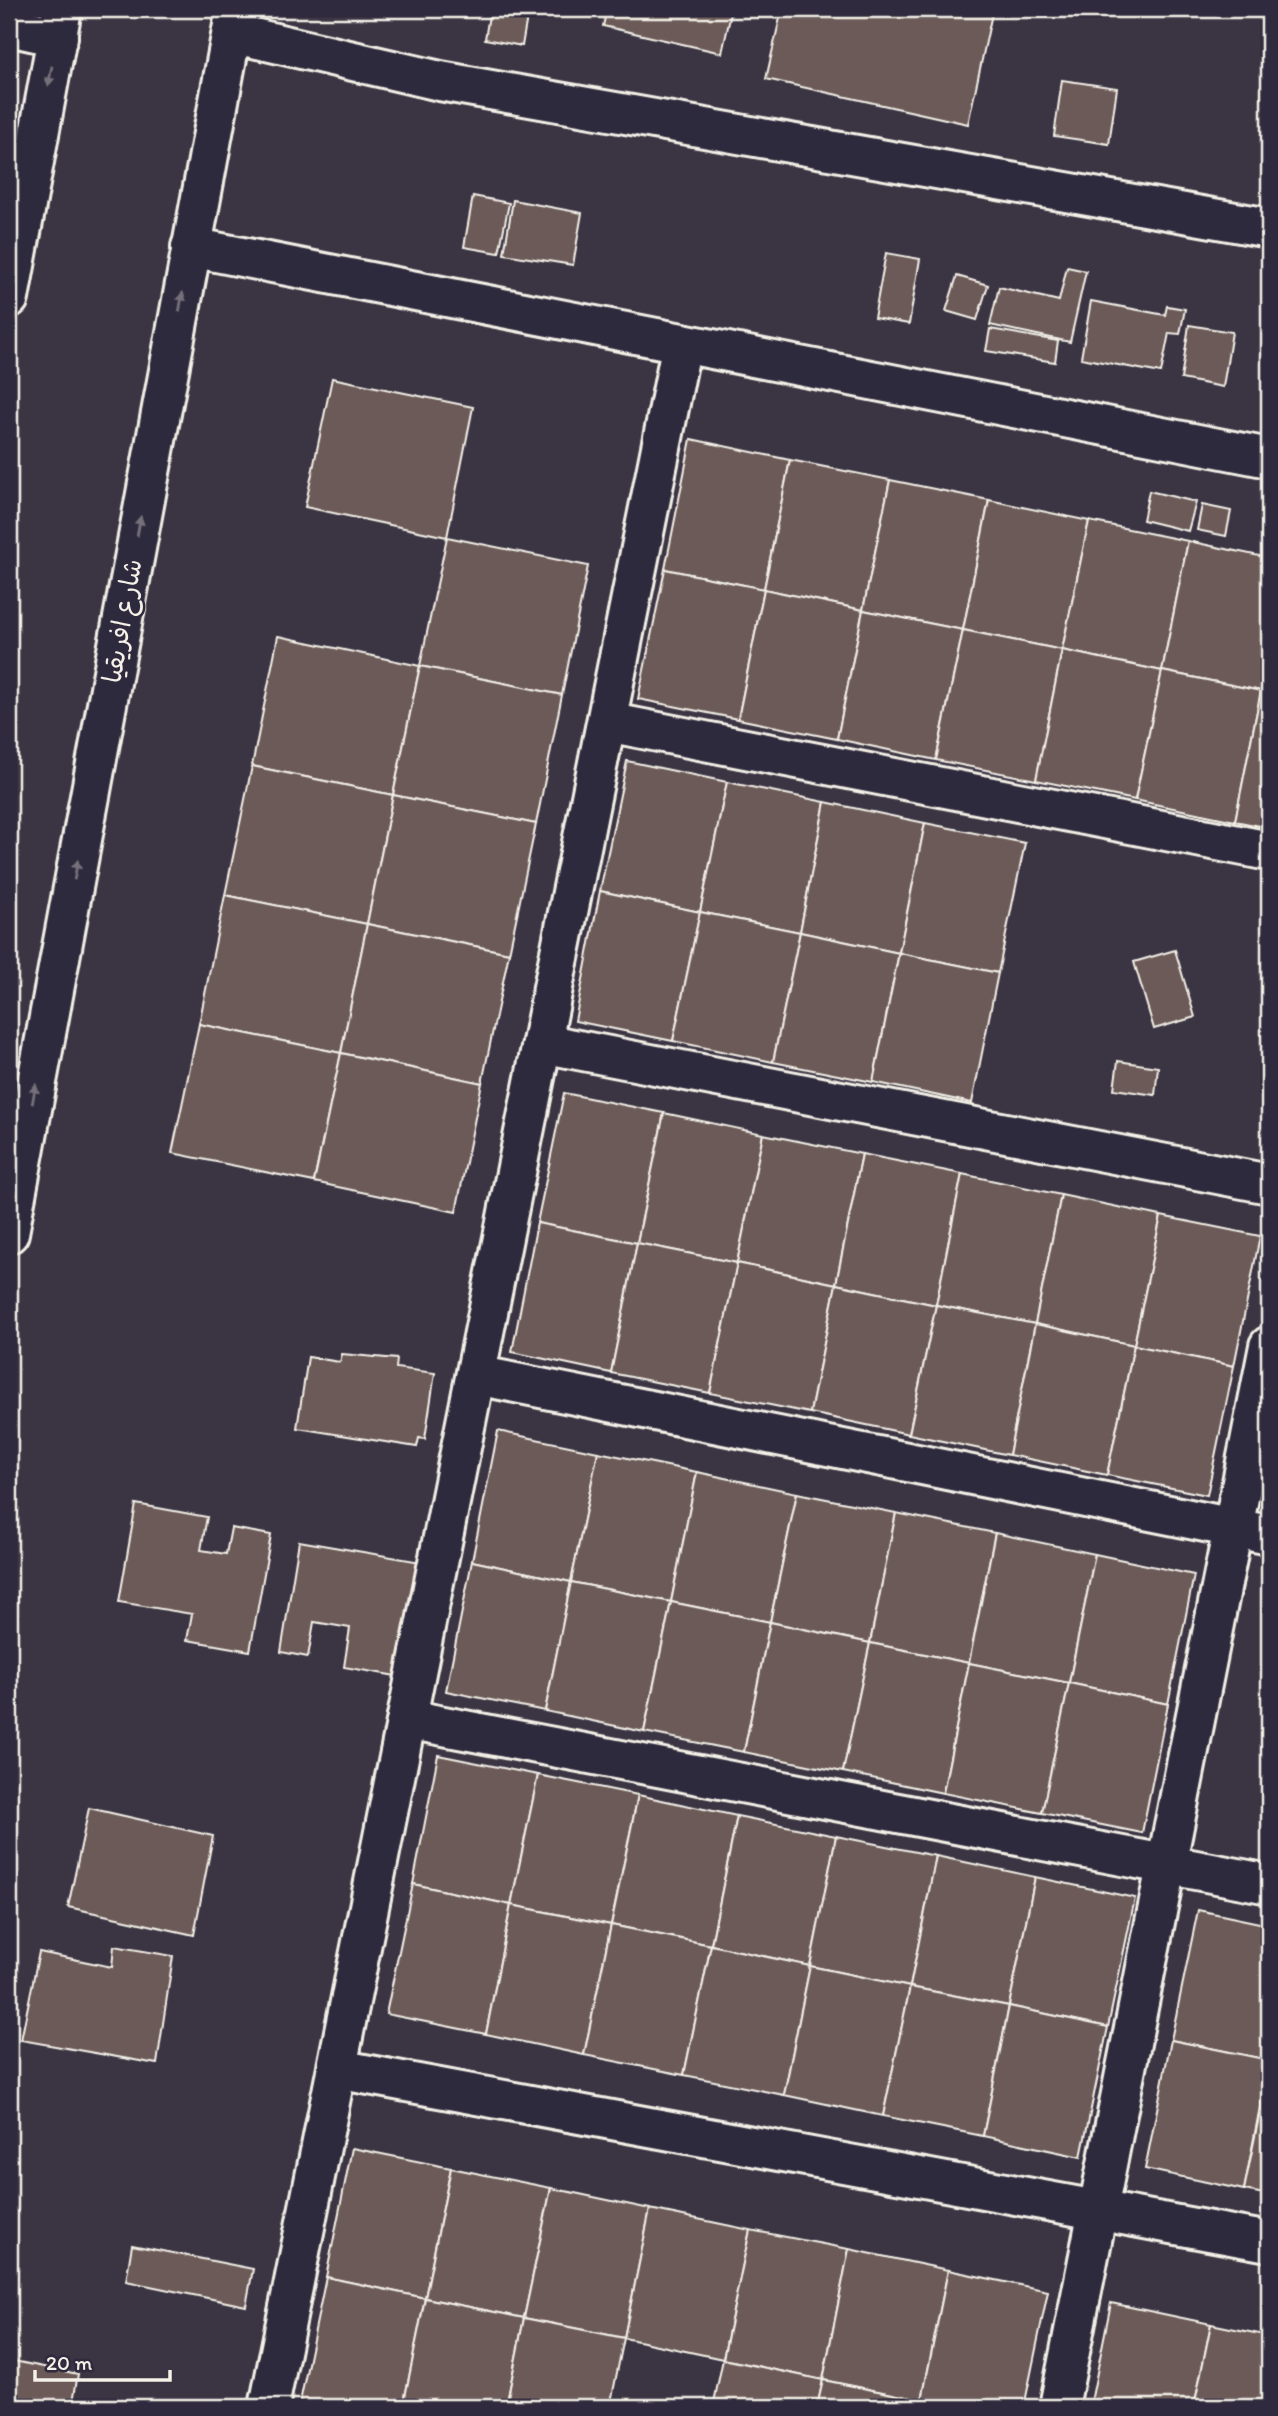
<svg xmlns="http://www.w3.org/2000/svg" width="1278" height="2416" font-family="Itim,'Playpen Sans Arabic',sans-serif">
	<rect width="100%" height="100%" fill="#3b3443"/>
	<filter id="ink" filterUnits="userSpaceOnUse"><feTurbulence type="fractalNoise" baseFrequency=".0143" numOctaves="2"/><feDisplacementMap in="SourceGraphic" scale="14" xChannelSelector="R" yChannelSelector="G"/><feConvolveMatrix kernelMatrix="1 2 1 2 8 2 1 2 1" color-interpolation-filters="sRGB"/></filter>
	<g filter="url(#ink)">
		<g fill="#6c5a59" stroke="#f4f1e8" stroke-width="2">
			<path d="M490,9l38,2 -6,35 -37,-7z"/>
			<path d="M607,9h125l-10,44 -119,-27z"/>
			<path d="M782,9h211l-25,115 -202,-45z"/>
			<path d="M1062,80l55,8 -8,56 -55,-8z"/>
			<path d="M473,196l36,7 -10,50 -35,-6z"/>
			<path d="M513,200l69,13 -9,52 -69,-11z"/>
			<path d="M886,253l34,6 -11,65 -35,-6z"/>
			<path d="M1067,267l19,4 -16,71 -80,-17 9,-38 60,14z"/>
			<path d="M957,276l31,9 -11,35 -31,-9z"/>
			<path d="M1091,301l74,14 2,-9 18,3 -5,25 -11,-1 -8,40 -80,-15z"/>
			<path d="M1189,325l43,7 -9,55 -42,-8z"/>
			<path d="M990,329l68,12 -3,21 -69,-11z"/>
			<path d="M332,378l141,29 -26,130 -142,-30z"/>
			<path d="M691,439l99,21 -26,129 -99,-20z"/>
			<path d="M790,460l100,20 -27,130 -99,-21z"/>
			<path d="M890,480l99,20 -26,130 -100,-20z"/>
			<path d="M1149,491l47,11 -8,29 -45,-11z"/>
			<path d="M989,500l100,21 -27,129 -99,-20z"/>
			<path d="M1202,505l29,6 -5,25 -29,-6z"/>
			<path d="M1089,521l99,20 -26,130 -100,-21z"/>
			<path d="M447,537l141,29 -26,129 -142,-29z"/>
			<path d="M1188,541l81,17v92l-8,41 -99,-20z"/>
			<path d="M665,569l99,20 -26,130 -100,-20z"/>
			<path d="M764,589l99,21 -26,129 -99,-20z"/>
			<path d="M863,610l100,20 -27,130 -99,-21z"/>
			<path d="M963,630l99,20 -26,130 -100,-20z"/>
			<path d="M278,636l142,30 -27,129 -141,-29z"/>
			<path d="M1062,650l100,21 -27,129 -99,-20z"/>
			<path d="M1269,650v43l-8,-2z"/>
			<path d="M420,666l142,29 -26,129 -143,-29z"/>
			<path d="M1162,671l99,20 -26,130 -100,-21z"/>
			<path d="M1261,691l8,2v135l-34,-7z"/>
			<path d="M627,761l100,21 -27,130 -100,-21z"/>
			<path d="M252,766l141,29 -26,129 -142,-29z"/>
			<path d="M727,782l98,20 -25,130 -100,-20z"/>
			<path d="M393,795l143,29 -27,129 -142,-29z"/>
			<path d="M825,802l100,21 -26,130 -99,-21z"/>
			<path d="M925,823l100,20 -27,130 -99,-20z"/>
			<path d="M600,891l100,21 -27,129 -98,-20z"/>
			<path d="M225,895l142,29 -26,129 -142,-29z"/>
			<path d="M700,912l100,20 -27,130 -100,-21z"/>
			<path d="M367,924l142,29 -27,130 -141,-30z"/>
			<path d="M800,932l99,21 -26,129 -100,-20z"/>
			<path d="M1175,950l20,67 -41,12 -20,-67z"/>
			<path d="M899,953l99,20 -26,130 -99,-21z"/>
			<path d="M199,1024l142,29 -27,129 -142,-29z"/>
			<path d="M341,1053l141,30 -26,129 -142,-30z"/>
			<path d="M1118,1061l40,6 -3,28 -41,-6z"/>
			<path d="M564,1093l100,20 -27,130 -100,-20z"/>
			<path d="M664,1113l99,21 -26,129 -100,-20z"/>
			<path d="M763,1134l99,20 -26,130 -99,-21z"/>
			<path d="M862,1154l100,20 -26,131 -100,-21z"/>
			<path d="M962,1174l99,21 -26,129 -99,-19z"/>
			<path d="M1061,1195l100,21 -27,129 -99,-21z"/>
			<path d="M1161,1216l99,20 -26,130 -100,-21z"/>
			<path d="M537,1223l100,20 -26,130 -99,-21z"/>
			<path d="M637,1243l100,20 -27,130 -99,-20z"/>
			<path d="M737,1263l99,21 -26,129 -100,-20z"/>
			<path d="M836,1284l100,21 -27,129 -99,-21z"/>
			<path d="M936,1305l99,19 -26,131 -100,-21z"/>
			<path d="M1035,1324l99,21 -27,130 -98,-20z"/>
			<path d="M1134,1345l100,21 -27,129 -100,-20z"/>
			<path d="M342,1354l55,5 -1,9 39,5 -10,66 -6,-1 -2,9 -120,-19 11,-71 32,5z"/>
			<path d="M498,1431l100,21 -27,130 -99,-21z"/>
			<path d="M598,1452l99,20 -26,130 -100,-20z"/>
			<path d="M697,1472l100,21 -27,129 -99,-20z"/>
			<path d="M797,1493l99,20 -26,130 -100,-21z"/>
			<path d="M136,1504l71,13 -6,33 25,4 5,-26 40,7 -21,116 -63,-11 5,-26 -73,-12z"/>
			<path d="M896,1513l99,20 -26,130 -99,-20z"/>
			<path d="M995,1533l100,21 -26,129 -100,-20z"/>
			<path d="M299,1541l122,21 -19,115 -58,-10 6,-39 -36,-6 -6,35 -27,-5z"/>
			<path d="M1095,1554l99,21 -26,129 -99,-21z"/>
			<path d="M472,1561l99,21 -26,129 -99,-20z"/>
			<path d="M571,1582l100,20 -27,130 -99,-21z"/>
			<path d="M671,1602l99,20 -26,130 -100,-20z"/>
			<path d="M770,1622l100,21 -27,129 -99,-20z"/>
			<path d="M870,1643l99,20 -26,130 -100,-21z"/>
			<path d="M969,1663l100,20 -27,130 -99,-20z"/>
			<path d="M1069,1683l99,21 -26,129 -100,-20z"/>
			<path d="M438,1755l100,20 -27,130 -98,-21z"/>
			<path d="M538,1775l100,20 -27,130 -100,-20z"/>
			<path d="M638,1795l99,21 -26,129 -100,-20z"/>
			<path d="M89,1808l124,28 -19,99 -126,-28z"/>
			<path d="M737,1816l99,20 -26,130 -99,-21z"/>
			<path d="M836,1836l100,20 -26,131 -100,-21z"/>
			<path d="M936,1856l99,21 -26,129 -99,-19z"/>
			<path d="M1035,1877l100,21 -27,129 -99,-21z"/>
			<path d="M413,1884l98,21 -25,129 -100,-20z"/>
			<path d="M511,1905l100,20 -27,130 -98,-21z"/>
			<path d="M1198,1910l71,15v135l-98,-20z"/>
			<path d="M611,1925l100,20 -27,130 -100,-20z"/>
			<path d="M711,1945l99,21 -26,129 -100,-20z"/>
			<path d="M114,1946l59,10 -16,108 -136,-24 18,-88 73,15z"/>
			<path d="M810,1966l100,21 -27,129 -99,-21z"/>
			<path d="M910,1987l99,19 -26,130 -100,-20z"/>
			<path d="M1009,2006l99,21 -27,130 -98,-21z"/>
			<path d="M1171,2040l98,20 -25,130 -99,-21z"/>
			<path d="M1269,2068v127l-25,-5z"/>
			<path d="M352,2148l99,20 -26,130 -99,-21z"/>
			<path d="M451,2168l100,20 -27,130 -99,-20z"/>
			<path d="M551,2188l99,21 -26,129 -100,-20z"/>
			<path d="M650,2209l100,21 -27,129 -99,-21z"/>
			<path d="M750,2230l99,19 -26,131 -100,-21z"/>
			<path d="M132,2245l121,24 -7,37 -120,-25z"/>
			<path d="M849,2249l99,21 -26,130 -99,-20z"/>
			<path d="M948,2270l100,21 -24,116h-66l-36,-7z"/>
			<path d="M326,2277l99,21 -22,109h-104z"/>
			<path d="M425,2298l99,20 -18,89h-103z"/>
			<path d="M1111,2303l100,21 -17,83h-104z"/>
			<path d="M524,2318l100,20 -14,69h-104z"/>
			<path d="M1211,2324l58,12v71h-75z"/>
			<path d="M723,2359l100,21 -6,27h-104z"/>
			<path d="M9,2360l69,14 -6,33h-63z"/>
			<path d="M823,2380l99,20 -2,7h-103z"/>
			<path d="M922,2400l36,7h-38z"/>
		</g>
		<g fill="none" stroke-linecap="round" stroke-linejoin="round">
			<defs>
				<g id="street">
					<path d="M232,33l208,48 829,147"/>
					<path d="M191,247l1078,211"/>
					<path d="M607,722l662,129"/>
					<path d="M542,1043l727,141"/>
					<path d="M476,1375l793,160"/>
					<path d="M407,1719l862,165"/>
					<path d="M337,2069l932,173"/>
					<path d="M269,2407l413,-2064"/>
					<path d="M1059,2407l210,-1061"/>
				</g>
				<g id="secondary">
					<path d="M9,26l49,11"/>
					<path d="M9,298l53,-289"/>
					<path d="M9,1233l227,-1224"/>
				</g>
			</defs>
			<use href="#street" stroke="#f4f1e8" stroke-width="44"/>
			<use href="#secondary" stroke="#f4f1e8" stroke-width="44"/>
			<use href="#street" stroke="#2f2a3d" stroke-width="38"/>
			<use href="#secondary" stroke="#2f2a3d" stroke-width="38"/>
		</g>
		<defs><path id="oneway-solid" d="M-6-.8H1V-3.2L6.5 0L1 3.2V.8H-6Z" transform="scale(1.75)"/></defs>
		<g fill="#747079">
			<use href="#oneway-solid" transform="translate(50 76) rotate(101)"/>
			<use href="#oneway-solid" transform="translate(181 302) rotate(-80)"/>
			<use href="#oneway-solid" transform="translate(139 526) rotate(-80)"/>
			<use href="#oneway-solid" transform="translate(76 870) rotate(-80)"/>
			<use href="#oneway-solid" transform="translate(34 1094) rotate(-80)"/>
		</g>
	</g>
	<g text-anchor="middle" stroke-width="5" stroke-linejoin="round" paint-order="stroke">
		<g font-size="26" fill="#f4f1e8" stroke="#2f2a3d">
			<text transform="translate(122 621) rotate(-80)" y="9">شارع افريقيا</text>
		</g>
	</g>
	<rect width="1278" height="2416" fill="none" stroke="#2f2a3d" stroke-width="35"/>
	<rect x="18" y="18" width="1243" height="2381" fill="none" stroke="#f4f1e8" stroke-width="2.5" filter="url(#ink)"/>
	<path d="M35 2370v10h135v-10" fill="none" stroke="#f4f1e8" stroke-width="3.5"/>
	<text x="46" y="2370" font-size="21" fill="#f4f1e8" stroke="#2f2a3d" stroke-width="5" paint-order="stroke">20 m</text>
</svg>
